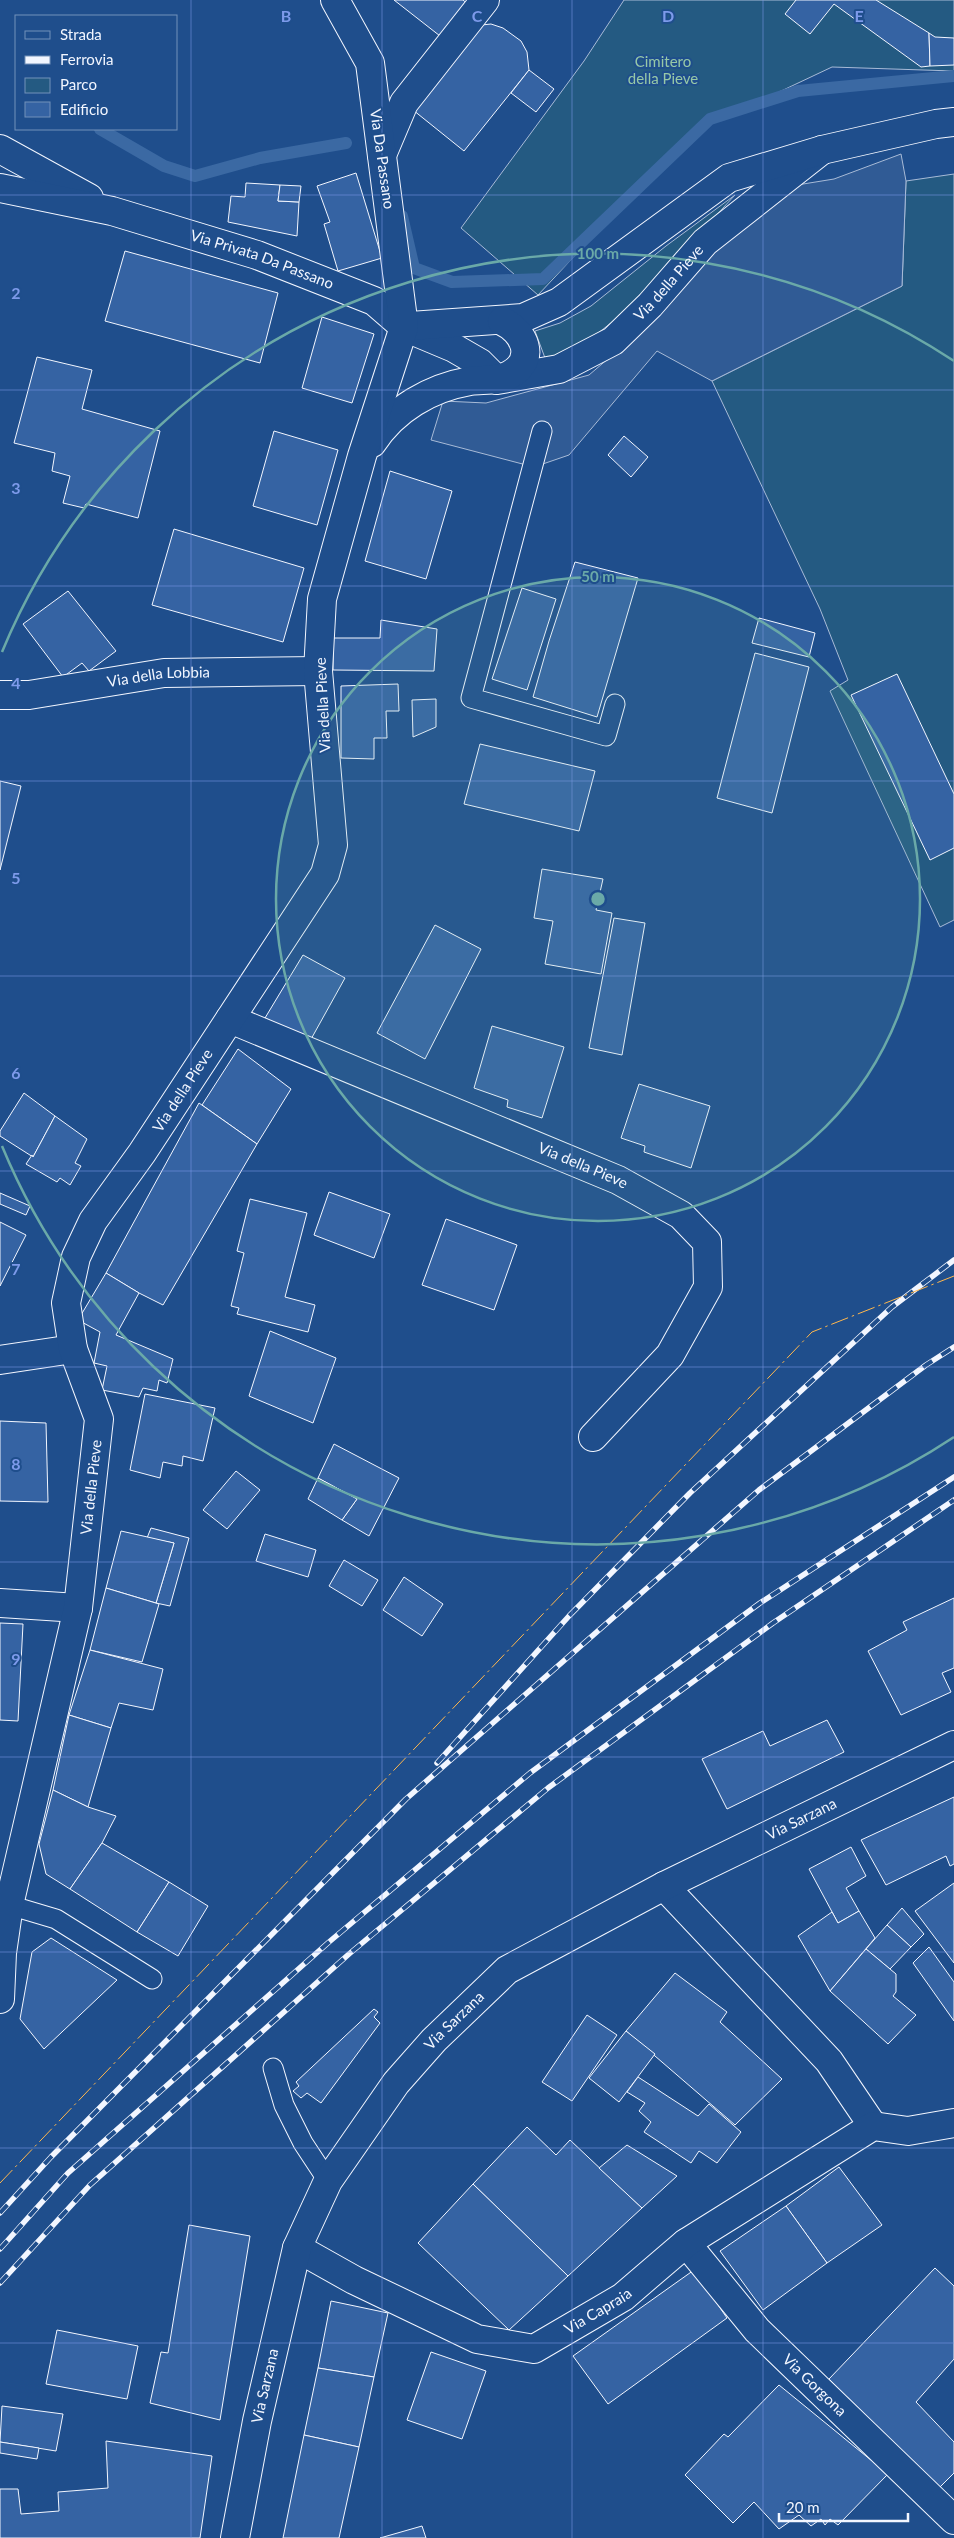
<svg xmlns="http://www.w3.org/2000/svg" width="954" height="2538" font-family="Lato,sans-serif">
	<rect width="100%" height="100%" fill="#1f4e8c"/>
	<g fill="#245a82" stroke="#a8bbd7">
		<path d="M624,0h330v71l-122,-4 -144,68 -150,160 -77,-67 123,-167z"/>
		<path d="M954,174v746l-14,7 -110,-236 18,-11 -28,-71 -108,-228 190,-95 4,-105z"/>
		<path d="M735,195l-102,111 -57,44 -31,8 -10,-27 25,-8 31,-17 75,-60z"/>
	</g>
	<path fill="#305b95" stroke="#a8bbd7" d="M901,154l5,27 -4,105 -190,95 -55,-30 -88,104 -35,12 -103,-27 12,-39 43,2 103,-28 27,-23 126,-130 55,-37 37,-6z"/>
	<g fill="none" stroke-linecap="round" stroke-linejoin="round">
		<g stroke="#3b69a3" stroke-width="12">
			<path d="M100,129l64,37 31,10 65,-18 86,-15"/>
			<path d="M402,216l12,52 38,14 91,-3 167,-160 88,-28 156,-15"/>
		</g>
	</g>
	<g fill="#3563a3" stroke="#f2f6ff">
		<path d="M394,0h69l11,9 -25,34z"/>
		<path d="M796,0h80l53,33 1,33 -9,1 -87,-63 -24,30 -25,-20z"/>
		<path d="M491,24l12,4 18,13 6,11 2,18 -65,81 -51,-41 59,-84z"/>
		<path d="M929,33l6,4 19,1v27l-24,1z"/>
		<path d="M529,70l25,19 -18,23 -25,-19z"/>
		<path d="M356,173l26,85 -44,13 -14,-47 6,-2 -13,-36z"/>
		<path d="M246,183l34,2 -2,16 21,1 -2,34 -69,-14 3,-26 14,1z"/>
		<path d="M280,185l21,1 -2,16 -21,-1z"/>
		<path d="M125,251l153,42 -18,70 -155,-42z"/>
		<path d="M322,317l52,17 -22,69 -50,-15z"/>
		<path d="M37,357l55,13 -10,39 78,22 -22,87 -52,-14 -2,4 -21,-5 7,-27 -18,-5 3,-18 -41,-10z"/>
		<path d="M274,431l64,19 -21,75 -64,-19z"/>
		<path d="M624,436l24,21 -17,20 -23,-22z"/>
		<path d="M390,471l62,20 -26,88 -61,-18z"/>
		<path d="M174,529l130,39 -21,74 -131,-37z"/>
		<path d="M575,562l63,16 -41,139 -64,-20 16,-56z"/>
		<path d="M522,588l34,11 -29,91 -35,-11z"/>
		<path d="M68,591l48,60 -27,20 -7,-8 -19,14 -40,-53z"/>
		<path d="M759,618l56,15 -6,24 -57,-14z"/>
		<path d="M381,620l56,9 -3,42 -101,-1v-32h47z"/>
		<path d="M755,653l54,14 -37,146 -55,-15z"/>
		<path d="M897,674l57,120v54l-24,12 -79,-165z"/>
		<path d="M398,684l1,27h-13l1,27h-13v21l-33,-1v-72z"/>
		<path d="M436,699v28l-23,10 -1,-37z"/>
		<path d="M480,744l115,27 -16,60 -115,-27z"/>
		<path d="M0,781l21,5 -21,84z"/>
		<path d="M542,869l61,10 -7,31 16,3 -11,61 -56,-10 8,-43 -19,-3z"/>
		<path d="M614,918l31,5 -23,132 -33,-7z"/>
		<path d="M435,925l46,24 -56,110 -48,-26z"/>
		<path d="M303,955l42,23 -35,63 -45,-23z"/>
		<path d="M492,1026l72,21 -22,71 -35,-11 1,-7 -34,-12z"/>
		<path d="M238,1049l53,40 -34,55 -55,-39z"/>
		<path d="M639,1084l71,22 -19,62 -47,-16 1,-6 -24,-8z"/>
		<path d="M24,1093l31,23 -22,41 -33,-21v-5z"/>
		<path d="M199,1103l58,41 -94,161 -24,-12 -33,-20z"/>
		<path d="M55,1116l32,23 -12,24 6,3 -11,19 -10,-7 -3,4 -31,-18 6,-9 1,2z"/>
		<path d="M329,1192l61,22 -16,44 -60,-23z"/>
		<path d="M0,1193l30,13 -4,9 -26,-11z"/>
		<path d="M250,1199l57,14 -22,84 30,8 -7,27 -71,-18 2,-6 -8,-2 13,-53 -7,-2z"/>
		<path d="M446,1219l71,26 -23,65 -72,-25z"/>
		<path d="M0,1222l26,13 -26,51z"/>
		<path d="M106,1273l33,20 -23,42 57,24 -6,24 -8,-3 -2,11 -14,-3 -4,9 -37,-7 5,-24 -13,-3 6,-31 -22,-12z"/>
		<path d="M270,1331l66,27 -23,65 -64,-27z"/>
		<path d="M145,1394l70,14 -12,53 -20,-5 -1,10 -19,-4 -3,16 -30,-8z"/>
		<path d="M0,1421l46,2 2,79 -48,-1z"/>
		<path d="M334,1444l65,34 -30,58 -27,-16 15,-21 -39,-21z"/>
		<path d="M236,1471l24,19 -33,39 -24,-19z"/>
		<path d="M318,1478l39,21 -15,21 -34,-21z"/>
		<path d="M151,1528l38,10 -19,68 -14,-3 18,-60 -27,-5z"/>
		<path d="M121,1531l53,12 -18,60 -50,-15z"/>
		<path d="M265,1534l51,16 -8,27 -52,-16z"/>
		<path d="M344,1560l34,20 -16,26 -33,-20z"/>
		<path d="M404,1577l39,27 -21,32 -39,-26z"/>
		<path d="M106,1588l53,16 -17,58 -52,-12z"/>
		<path d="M954,1598v70l-12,5 9,19 -50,23 -33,-64 39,-21 -4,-8z"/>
		<path d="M0,1623l23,1 -5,97 -18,-1z"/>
		<path d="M90,1650l73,19 -10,41 -34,-7 -8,25 -42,-13z"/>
		<path d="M69,1715l42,13 -23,79 -35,-17z"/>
		<path d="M827,1720l17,32 -117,57 -25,-50 61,-28 7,15z"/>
		<path d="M53,1790l35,17 28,9 -14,27 -32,46 -24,-15 -7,-30z"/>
		<path d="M954,1797v67l-4,2 -4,-10 -60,29 -25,-45z"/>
		<path d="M102,1843l67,39 -32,50 -67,-43z"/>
		<path d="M851,1847l15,29 -20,12 13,23 -21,12 -29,-54z"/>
		<path d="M169,1882l39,24 -30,50 -41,-24z"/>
		<path d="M954,1883v80l-39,-52z"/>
		<path d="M902,1908l22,26 -13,13 -24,-22z"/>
		<path d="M859,1911l16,27 -45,53 -32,-55 34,-24 6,11z"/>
		<path d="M887,1925l24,22 -21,22 -24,-20z"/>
		<path d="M51,1938l66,42 -73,69 -24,-30 12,-67z"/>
		<path d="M929,1947l25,35v39l-41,-58z"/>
		<path d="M866,1949l30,25v18l-3,4 23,19 -28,29 -58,-53z"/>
		<path d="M675,1973l52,39 -7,10 62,57 -47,46 -109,-94z"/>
		<path d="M374,2009l4,3 -4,5 6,6 -59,80 -14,-10 -6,5 -8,-7 6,-5 -3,-4z"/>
		<path d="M587,2015l30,20 -45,66 -30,-19z"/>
		<path d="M626,2031l29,23 -36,48 -30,-24z"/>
		<path d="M638,2077l60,39 11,-12 32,28 -24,31 -18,-12 -8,12 -47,-31 7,-10 -12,-11 6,-8 -18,-11z"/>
		<path d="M527,2127l29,28 14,-15 72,68 -74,68 -95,-92z"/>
		<path d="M627,2145l50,31 -35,32 -43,-40z"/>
		<path d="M839,2167l43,58 -55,38 -41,-57z"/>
		<path d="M473,2184l95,92 -59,54 -91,-87z"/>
		<path d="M786,2206l41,57 -64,47 -43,-59z"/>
		<path d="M189,2225l61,11 -30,184 -70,-17 11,-51 7,1z"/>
		<path d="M935,2268l19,18v73l-38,43 38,40v31l-15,15 -110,-109z"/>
		<path d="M694,2270l33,48 -119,86 -35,-48z"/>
		<path d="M331,2301l57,12 -14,64 -56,-9z"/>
		<path d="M57,2330l81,16 -11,53 -81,-15z"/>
		<path d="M431,2352l55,19 -24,68 -55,-19z"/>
		<path d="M318,2368l56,9 -15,70 -55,-12z"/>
		<path d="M779,2385l109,89 -50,51 -8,-6 -5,6 -4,-6 -10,7 -12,-11 -20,14 -25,-27 -21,21 -48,-48 39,-41 4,3z"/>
		<path d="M2,2406l61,8 -7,37 -56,-9z"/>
		<path d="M304,2435l55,12 -20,91h-56z"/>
		<path d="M106,2441l106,15 -12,82h-200v-49h18l3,25 38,-3 -1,-19 50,-4z"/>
		<path d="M0,2442l39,6 -2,11 -37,-6z"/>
		<path d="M422,2526l4,12h-46z"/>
	</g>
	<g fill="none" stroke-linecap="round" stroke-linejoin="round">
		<defs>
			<g id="service">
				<path d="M542,431l-71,267 135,38 9,-32"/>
				<path d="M9,1905l47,14 96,60"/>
				<path d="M273,2068l11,37 19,38 25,38"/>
			</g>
			<g id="minor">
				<path d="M0,149l89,49"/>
				<path d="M382,155l22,-52 81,-103"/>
				<path id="s1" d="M0,188l112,23 145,44 117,46 30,26 50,21 26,15 17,17 62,-11 54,-28 37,-36 55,-63 117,-92"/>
				<path d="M410,326l113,-8 36,-16 170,-124 93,-28 114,-26 18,-2"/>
				<path d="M372,443c22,-34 58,-55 98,-62 13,-2 29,1 41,-7 26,-15 13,-43 -9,-53"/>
				<path id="s2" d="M0,695h29l135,-22 154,-2"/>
				<path id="s3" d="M230,1019l388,161 63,35 26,27 1,45 -38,68 -77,82"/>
				<path d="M0,1360l73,-11"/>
				<path d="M0,1603l78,5"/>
				<path d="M664,1886l165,175 44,65"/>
				<path id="s4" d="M0,1999l2,-46 7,-48 69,-297 21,-189 -26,-70 -7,-46 10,-46 17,-36 49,-68 183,-279 8,-29 -15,-174 4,-72 40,-143 42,-129 -34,-264 -35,-63"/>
				<path id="s5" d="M686,2243l71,87 197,190"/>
				<path id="s6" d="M297,2248l57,32 123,59 57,10 89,-52 63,-54 187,-117 35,5 46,-8"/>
			</g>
			<g id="primary">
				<path id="s7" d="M235,2538l22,-117 40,-173 31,-67 68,-98 38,-43 73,-70 157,-84 290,-141"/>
			</g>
		</defs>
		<use href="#service" stroke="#f2f6ff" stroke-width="21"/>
		<use href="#minor" stroke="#f2f6ff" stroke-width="30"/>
		<use href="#primary" stroke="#f2f6ff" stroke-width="30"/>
		<use href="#service" stroke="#1f4e8c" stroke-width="19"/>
		<use href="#minor" stroke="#1f4e8c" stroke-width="28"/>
		<use href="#primary" stroke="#1f4e8c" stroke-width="28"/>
		<defs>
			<g id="rail">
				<path d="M437,1763l132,-147 121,-123 202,-186 62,-47"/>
				<path d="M0,2213l51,-56 355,-358 353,-309 167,-125 28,-18"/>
				<path d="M0,2249l68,-76 261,-231 201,-169 230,-170 194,-126"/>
				<path d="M0,2283l90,-98 259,-231 199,-166 225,-165 181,-123"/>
			</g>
		</defs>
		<use href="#rail" stroke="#f2f6ff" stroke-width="5.5"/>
		<use href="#rail" stroke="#1f4e8c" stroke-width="4" stroke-dasharray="11" stroke-linecap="butt"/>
		<path stroke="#ffb74d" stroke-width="1" stroke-dasharray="18 4 2.5 4" stroke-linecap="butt" d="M0,2183l812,-851 142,-56"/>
	</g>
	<path fill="none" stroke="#7d9aea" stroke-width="1" stroke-opacity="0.55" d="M191,0v2538M382,0v2538M572,0v2538M763,0v2538M0,195h954M0,390h954M0,586h954M0,781h954M0,976h954M0,1171h954M0,1367h954M0,1562h954M0,1757h954M0,1952h954M0,2148h954M0,2343h954"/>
	<circle cx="598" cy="899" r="322" fill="#6aa9a8" fill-opacity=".12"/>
	<g fill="none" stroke="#6aa9a8" stroke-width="2.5">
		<circle cx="598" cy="899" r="322"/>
		<path d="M954 1437A645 645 0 0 1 2 1146M2 652A645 645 0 0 1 954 361"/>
	</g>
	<g text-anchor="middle" stroke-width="4" stroke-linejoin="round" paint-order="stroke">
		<g font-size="15" fill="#97c8a6" stroke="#1f4e8c">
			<text x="663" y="67">Cimitero<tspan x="663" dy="17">della Pieve</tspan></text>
		</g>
		<g font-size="15" fill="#f2f6ff" stroke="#1f4e8c">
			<text transform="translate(382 159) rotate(82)" y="5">Via Da Passano</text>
			<text dy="5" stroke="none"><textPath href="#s1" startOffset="272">Via Privata Da Passano</textPath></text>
			<text dy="5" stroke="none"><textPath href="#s1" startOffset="744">Via della Pieve</textPath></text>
			<text dy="5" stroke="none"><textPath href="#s2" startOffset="160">Via della Lobbia</textPath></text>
			<text transform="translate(323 705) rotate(-93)" y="5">Via della Pieve</text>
			<text dy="5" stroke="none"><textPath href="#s4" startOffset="956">Via della Pieve</textPath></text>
			<text dy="5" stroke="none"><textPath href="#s3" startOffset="382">Via della Pieve</textPath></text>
			<text dy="5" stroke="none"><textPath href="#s4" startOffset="521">Via della Pieve</textPath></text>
			<text dy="5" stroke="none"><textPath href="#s7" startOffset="979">Via Sarzana</textPath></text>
			<text dy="5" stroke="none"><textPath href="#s7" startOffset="575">Via Sarzana</textPath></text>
			<text dy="5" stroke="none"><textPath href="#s6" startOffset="334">Via Capraia</textPath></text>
			<text dy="5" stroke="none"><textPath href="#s7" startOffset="155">Via Sarzana</textPath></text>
			<text dy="5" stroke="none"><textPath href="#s5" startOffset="192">Via Gorgona</textPath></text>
		</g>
	</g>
	<g font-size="16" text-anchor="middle" font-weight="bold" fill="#7d9aea" stroke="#1f4e8c" stroke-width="4" stroke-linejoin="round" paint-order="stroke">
		<text x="286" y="22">B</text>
		<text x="477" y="22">C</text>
		<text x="668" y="22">D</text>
		<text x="859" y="22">E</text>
		<text x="16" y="299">2</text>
		<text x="16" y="494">3</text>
		<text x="16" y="689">4</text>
		<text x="16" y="884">5</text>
		<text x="16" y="1079">6</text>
		<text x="16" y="1275">7</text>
		<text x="16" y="1470">8</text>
		<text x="16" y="1665">9</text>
	</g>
	<circle cx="598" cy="899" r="8" fill="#6aa9a8" stroke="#1f4e8c" stroke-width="2.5"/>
	<g font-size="15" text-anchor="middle" font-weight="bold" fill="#6aa9a8" stroke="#1f4e8c" stroke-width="4" stroke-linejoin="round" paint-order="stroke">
		<text x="598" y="259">100 m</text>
		<text x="598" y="582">50 m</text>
	</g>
	<rect x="15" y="15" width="162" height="115" fill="#1f4e8c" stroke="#7391ba"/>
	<rect x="25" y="31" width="25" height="8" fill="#1f4e8c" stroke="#7391ba"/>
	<text x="60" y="40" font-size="15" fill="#f2f6ff">Strada</text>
	<rect x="25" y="56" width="25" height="8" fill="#f2f6ff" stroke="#7391ba"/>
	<text x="60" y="65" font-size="15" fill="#f2f6ff">Ferrovia</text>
	<rect x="25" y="78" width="25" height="15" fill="#245a82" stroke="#7391ba"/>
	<text x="60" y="90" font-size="15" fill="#f2f6ff">Parco</text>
	<rect x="25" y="102" width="25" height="15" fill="#3563a3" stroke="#7391ba"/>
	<text x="60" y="115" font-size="15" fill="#f2f6ff">Edificio</text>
	<path d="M779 2513v8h129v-8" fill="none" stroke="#f2f6ff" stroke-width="2.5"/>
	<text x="786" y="2513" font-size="15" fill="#f2f6ff" stroke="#1f4e8c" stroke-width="4" paint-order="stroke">20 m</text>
</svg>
